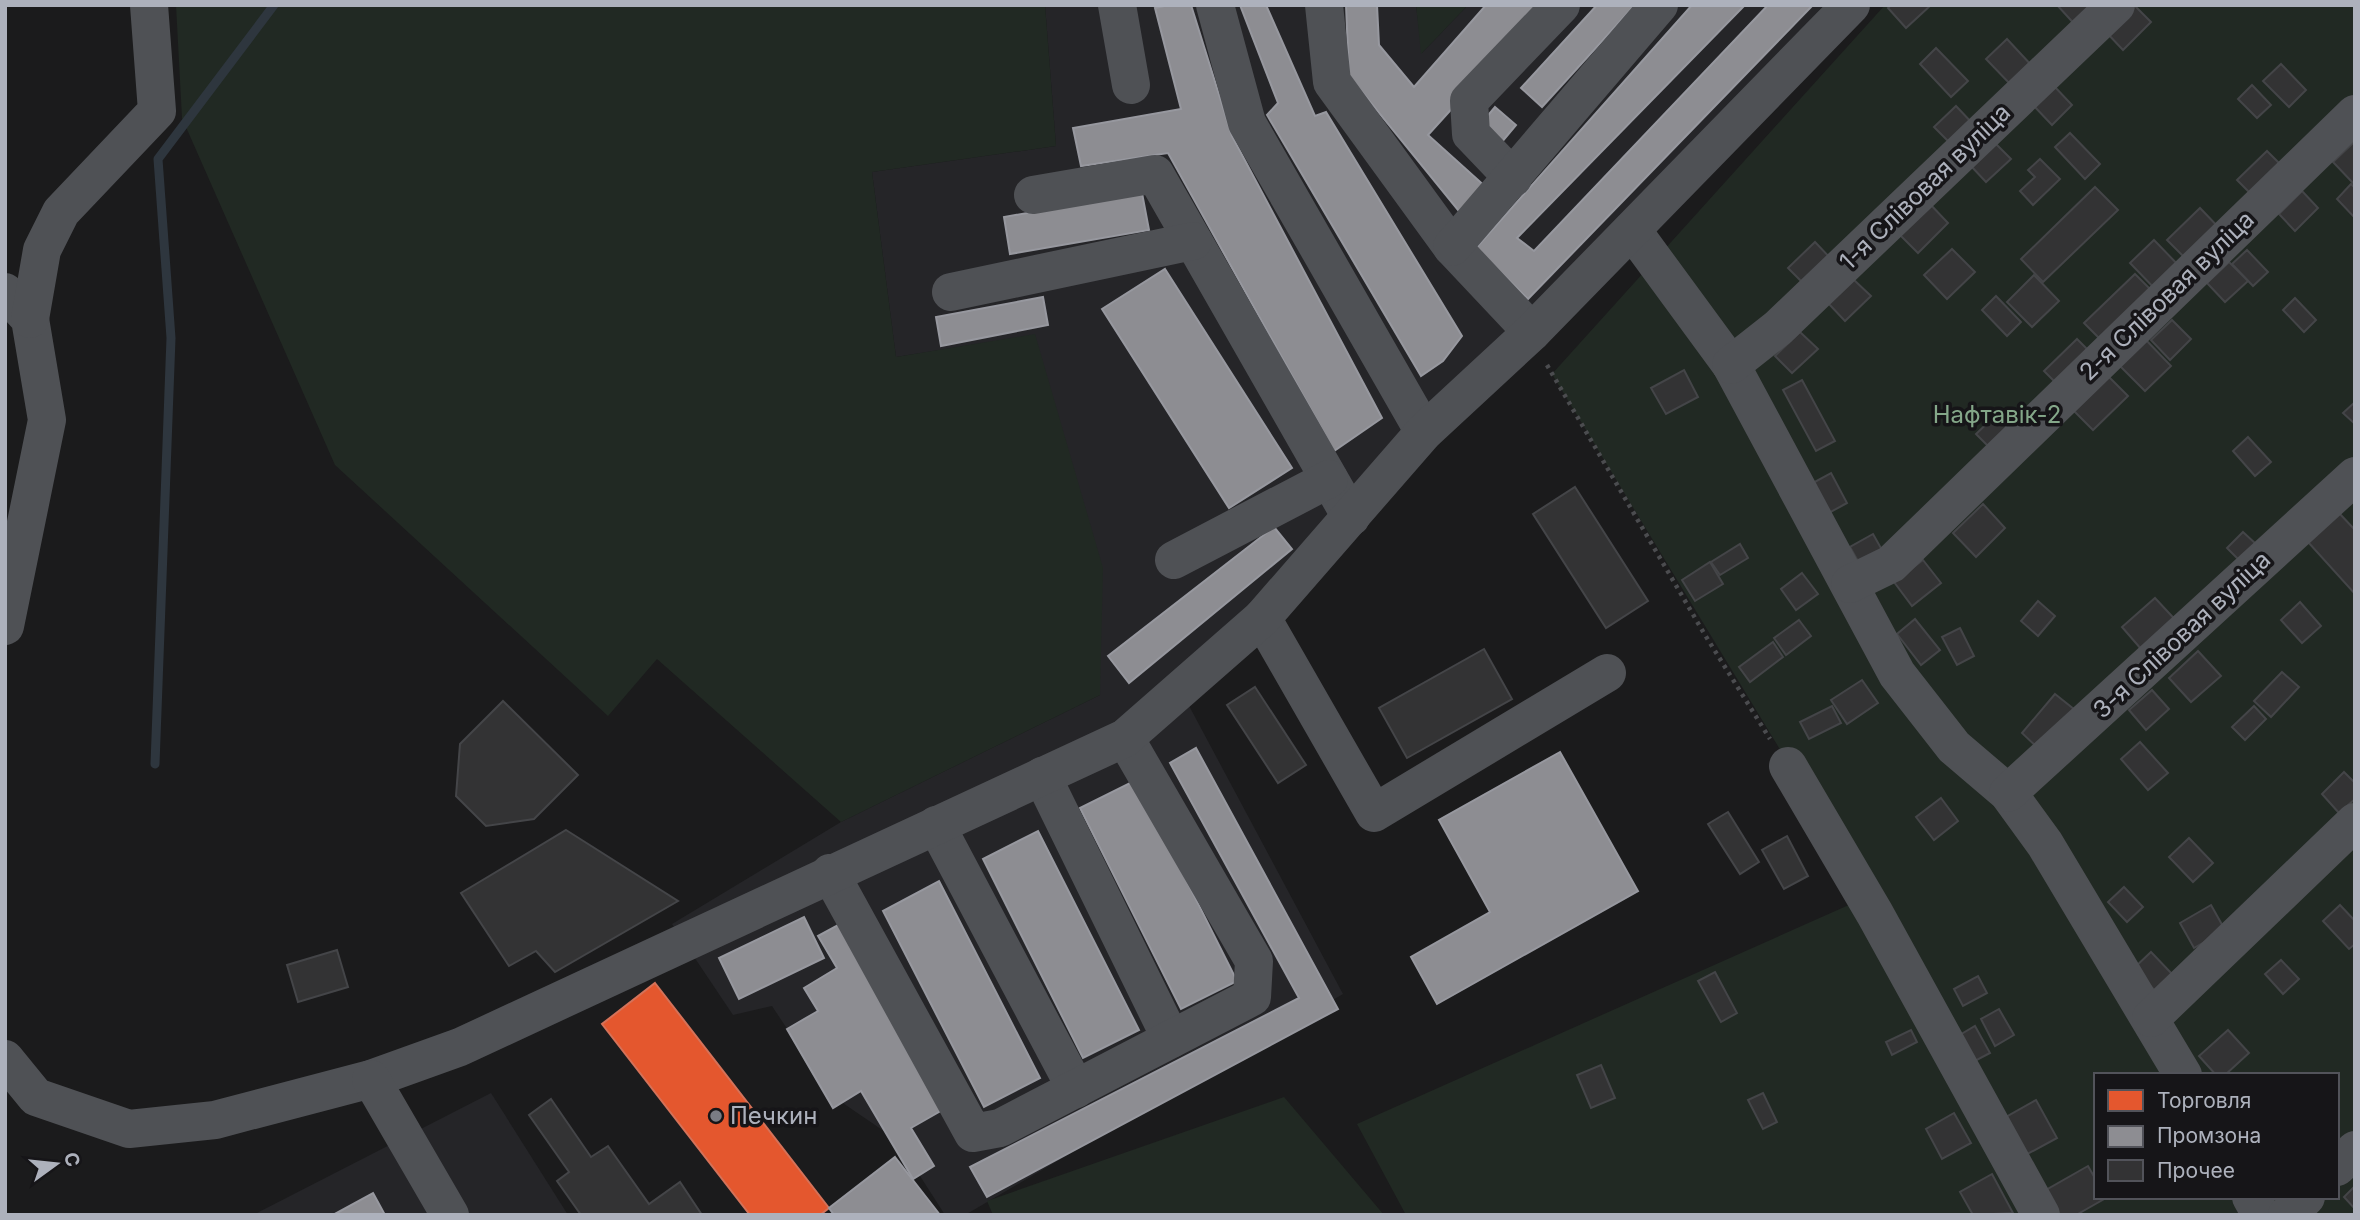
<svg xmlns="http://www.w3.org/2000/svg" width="2360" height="1220" font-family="Inter,sans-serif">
	<rect width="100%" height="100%" fill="#1b1b1c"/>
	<g fill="#252528">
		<path d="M1045,5h371l6,48 46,-48h356l-637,697 156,292 -378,221h-20l-48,-75 -66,-45 -59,-89 -39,9 -61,-91 169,-102 259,-127 -66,-360 -138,22 -24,-185 184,-26z"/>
		<path d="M491,1093l77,122h-315z"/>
	</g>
	<g fill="#212923" fill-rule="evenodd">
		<path d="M176,5h869l11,141 -184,26 24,185 139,-23 68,234 -3,127 -259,127 -184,-163 -49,57 -273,-251 -153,-347z"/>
		<path d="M1416,5h52l-47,49z"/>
		<path d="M1885,5h470v1210h-949l-49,-91 512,-228 -317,-522zM2096,1075h241v122h-241z"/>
		<path d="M1284,1097l100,118h-391l-6,-14z"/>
	</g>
	<path fill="#e4572e" stroke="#d47259" stroke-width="2" d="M655,983l174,225 -9,7h-70l-148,-191z"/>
	<g fill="#8d8d92" stroke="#97989f" stroke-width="2">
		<path d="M1169,5h22l41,131 150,282 -48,33 -166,-298 -87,13 -8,-38 108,-19 -26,-101z"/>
		<path d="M1240,5h26l49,111 11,-4 136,224 -19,25 -22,15 -154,-261 11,-12z"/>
		<path d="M1346,5h31l2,40 35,42 72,-82h60l-118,130 59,53 -25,27 -113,-139z"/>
		<path d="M1597,5h38l-93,102 -21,-19z"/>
		<path d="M1692,5h53l-228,233 17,13 234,-246h45l-285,294 -52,-51z"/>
		<path d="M1495,107l21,18 -15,18 -21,-18z"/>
		<path d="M1142,193l7,37 -139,24 -6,-37z"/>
		<path d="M1165,269l127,199 -63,40 -127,-199z"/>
		<path d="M1043,297l5,28 -107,21 -5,-29z"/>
		<path d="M1274,527l18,22 -163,134 -21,-27z"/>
		<path d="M1196,748l142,261 -351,188 -17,-30 329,-169 -129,-235z"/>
		<path d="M1560,752l78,139 -201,113 -26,-47 79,-45 -51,-92z"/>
		<path d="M1136,780l101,201 -56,28 -101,-201z"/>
		<path d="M1038,831l101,199 -56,28 -100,-199z"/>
		<path d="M939,881l101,197 -56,29 -101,-196z"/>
		<path d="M804,917l20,41 -85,41 -20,-41z"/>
		<path d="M838,925l108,183 -35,20 23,38 -21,13 -52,-88 -28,17 -46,-79 31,-18 -14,-23 33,-20 -19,-32z"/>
		<path d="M895,1157l45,58h-106l-5,-7z"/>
		<path d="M373,1193l12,22h-52z"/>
	</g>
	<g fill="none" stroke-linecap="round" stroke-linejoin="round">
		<path stroke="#2e363e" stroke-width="9" d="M155,764l16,-426 -13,-179 116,-154"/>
	</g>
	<g fill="#333334" stroke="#444548" stroke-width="2">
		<path d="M1891,5h40l-25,23 -18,-20z"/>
		<path d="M2057,5h44l-23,23z"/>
		<path d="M2134,5l17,17 -28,28 -17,-18z"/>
		<path d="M2007,39l26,28 -20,20 -27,-28z"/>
		<path d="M1936,48l32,33 -17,16 -31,-33z"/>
		<path d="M2281,64l25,26 -17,17 -26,-26z"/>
		<path d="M2053,85l19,20 -20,20 -19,-20z"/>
		<path d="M2252,85l19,20 -14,13 -19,-19z"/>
		<path d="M1956,106l18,19 -22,20 -18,-18z"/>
		<path d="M2070,133l30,31 -15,15 -30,-32z"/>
		<path d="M1994,142l17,17 -25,23 -16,-17z"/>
		<path d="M2354,142l1,40 -2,1 -20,-21z"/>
		<path d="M2267,151l15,15 -30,29 -15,-15z"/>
		<path d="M2040,159l20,20 -27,26 -13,-14 15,-14 -7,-7z"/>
		<path d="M2351,184l4,4v30l-18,-19z"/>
		<path d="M2095,187l23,23 -75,72 -22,-23z"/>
		<path d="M2302,191l16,17 -23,23 -16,-17z"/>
		<path d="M1929,203l19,20 -30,30 -20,-20z"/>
		<path d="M2200,208l24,25 -33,31 -24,-24z"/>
		<path d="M2154,240l29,30 -24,23 -29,-30z"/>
		<path d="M1815,242l19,20 -26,26 -20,-20z"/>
		<path d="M1952,249l23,23 -28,27 -23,-24z"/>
		<path d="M2247,250l21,22 -15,14 -21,-22z"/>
		<path d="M2229,262l19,19 -23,21 -18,-19z"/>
		<path d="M2135,274l23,23 -51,49 -23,-23z"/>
		<path d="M2034,275l25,26 -27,26 -25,-25z"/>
		<path d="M1853,279l18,17 -26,25 -17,-18z"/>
		<path d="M1996,296l25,26 -14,14 -25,-26z"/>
		<path d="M2295,298l21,22 -12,12 -21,-22z"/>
		<path d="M2172,320l19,19 -21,21 -19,-20z"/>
		<path d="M1800,332l18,17 -26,24 -17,-17z"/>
		<path d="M2077,339l19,19 -33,32 -19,-19z"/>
		<path d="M2145,339l26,27 -26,25 -27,-27z"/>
		<path d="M1684,370l14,27 -32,17 -15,-26z"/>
		<path d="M2109,377l19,19 -35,34 -19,-19z"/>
		<path d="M1802,380l33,61 -19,10 -33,-61z"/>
		<path d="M2355,402v22l-12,-11z"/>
		<path d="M1996,415l20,20 -20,19 -20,-20z"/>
		<path d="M2248,437l23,25 -16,14 -22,-25z"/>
		<path d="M1831,473l16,30 -20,11 -16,-30z"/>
		<path d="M1575,487l73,114 -42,27 -73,-114z"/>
		<path d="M1983,504l22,24 -29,29 -23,-24z"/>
		<path d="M2339,513l16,17v64l-47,-52z"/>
		<path d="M2243,532l13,12 -16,17 -13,-13z"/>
		<path d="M1873,534l13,23 -23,13 -13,-23z"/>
		<path d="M1740,544l8,14 -28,17 -9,-13z"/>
		<path d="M1923,560l18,23 -29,23 -18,-24z"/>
		<path d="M1710,562l13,22 -28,17 -13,-21z"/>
		<path d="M1802,573l16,21 -22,16 -15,-21z"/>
		<path d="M2155,598l27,29 -34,30 -26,-30z"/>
		<path d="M2038,601l17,15 -17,20 -17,-15z"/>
		<path d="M2300,602l21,24 -19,17 -21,-23z"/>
		<path d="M1915,619l25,31 -19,15 -24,-31z"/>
		<path d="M1799,620l12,16 -25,19 -12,-17z"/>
		<path d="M1960,628l14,28 -17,9 -15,-28z"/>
		<path d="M1773,642l10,15 -33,25 -11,-15z"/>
		<path d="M1484,649l28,50 -105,59 -28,-50z"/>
		<path d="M2198,651l23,25 -30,26 -22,-24z"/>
		<path d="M2282,672l17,15 -28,30 -17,-16z"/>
		<path d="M1862,680l16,23 -31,21 -16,-24z"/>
		<path d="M1255,687l51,78 -28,18 -51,-78z"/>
		<path d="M2152,690l17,19 -23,21 -17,-20z"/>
		<path d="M2055,694l20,16 -35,40 -18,-17z"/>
		<path d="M503,701l75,74 -44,44 -48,7 -30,-30 4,-52z"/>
		<path d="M1832,706l9,17 -32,16 -9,-17z"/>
		<path d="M2254,706l12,13 -21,21 -13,-13z"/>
		<path d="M2140,742l28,31 -20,17 -27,-31z"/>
		<path d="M2344,772l11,11v16l-16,14 -17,-19z"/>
		<path d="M1941,798l17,23 -24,19 -18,-23z"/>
		<path d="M1728,812l31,50 -19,12 -32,-50z"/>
		<path d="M566,830l112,71 -123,71 -19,-21 -27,15 -48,-73z"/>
		<path d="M1787,836l21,40 -24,13 -22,-39z"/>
		<path d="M2189,838l24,25 -20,19 -24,-25z"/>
		<path d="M2124,887l19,20 -16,15 -19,-20z"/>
		<path d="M2211,905l14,25 -31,18 -14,-25z"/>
		<path d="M2340,905l15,16v23l-6,5 -26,-28z"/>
		<path d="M337,950l11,37 -50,15 -11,-37z"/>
		<path d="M2151,952l22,23 -17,17 -22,-24z"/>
		<path d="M2281,960l18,19 -16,15 -18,-20z"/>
		<path d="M1715,972l22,41 -16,9 -23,-41z"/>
		<path d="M1978,976l9,17 -24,13 -9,-17z"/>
		<path d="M1999,1009l15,26 -19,11 -14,-27z"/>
		<path d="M1975,1026l15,27 -17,9 -15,-26z"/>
		<path d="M1911,1030l6,12 -25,13 -6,-13z"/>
		<path d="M2228,1030l21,23 -24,22h-9l-17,-19z"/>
		<path d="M1601,1065l14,33 -24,10 -14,-33z"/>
		<path d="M1763,1093l14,29 -14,7 -15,-29z"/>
		<path d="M551,1099l40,58 17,-11 41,58 31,-22 22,33h-121l-24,-34 12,-9 -40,-57z"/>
		<path d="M2036,1100l21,38 -37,20 -21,-37z"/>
		<path d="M1954,1113l17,30 -29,16 -16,-30z"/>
		<path d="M2088,1166l8,14v17l10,1 -30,17h-26l-11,-21z"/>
		<path d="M1992,1174l21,39 -40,2 -13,-23z"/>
		<path d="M2355,1186v23l-11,-12z"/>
	</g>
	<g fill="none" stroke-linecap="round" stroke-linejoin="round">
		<path stroke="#4b4c4f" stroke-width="4.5" stroke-dasharray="3.5 5" stroke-linecap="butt" d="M1547,365l158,270 65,104"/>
		<g stroke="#4f5155" stroke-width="38">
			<path d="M1117,5l14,80"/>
			<path d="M1215,5l32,118 177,309"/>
			<path d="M1324,5l8,77 120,165 80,85"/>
			<path d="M1513,178l-42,-44 -2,-33 92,-96"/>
			<path d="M1033,195l122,-21 196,343"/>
			<path d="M1632,230l99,135 166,309 57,73 54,46 37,51 138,231"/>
			<path d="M1452,247l207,-242"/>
			<path d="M5,292l25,27 17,101 -42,206"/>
			<path d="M951,292l242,-51"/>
			<path d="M30,319l12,-69 19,-38 96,-101 -8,-106"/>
			<path d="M1731,365l47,-37 338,-323"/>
			<path d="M1174,560l155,-81"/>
			<path d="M1850,584l41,-20 464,-450"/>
			<path d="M1262,618l112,195 233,-140"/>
			<path d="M1788,766l87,148 166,301"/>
			<path d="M1042,776l129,263"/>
			<path d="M2008,793l347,-317"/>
			<path d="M936,825l140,264"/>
			<path d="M830,873l143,260 27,-5 252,-131 2,-36 -129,-223"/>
			<path d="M2151,1018l204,-196"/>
			<path d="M5,1059l31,38 93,32 86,-9 156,-41 89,-32 665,-309 137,-120 162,-186 108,-100 319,-327"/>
			<path d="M371,1079l79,136"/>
			<path d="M2337,1167l18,-17"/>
			<path d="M2251,1197l10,18"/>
			<path d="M2287,1215l19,-18"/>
		</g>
	</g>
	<circle fill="#7a7c84" stroke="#161518" stroke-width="2.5" cx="716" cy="1116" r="7"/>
	<g text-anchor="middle" stroke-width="7" stroke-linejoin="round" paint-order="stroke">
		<g font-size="24" fill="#adb1bc" stroke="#161518">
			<text transform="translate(1925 187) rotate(-44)" y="8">1-я Слівовая вуліца</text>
			<text transform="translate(2167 296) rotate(-44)" y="8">2-я Слівовая вуліца</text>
			<text transform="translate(2182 635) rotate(-43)" y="8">3-я Слівовая вуліца</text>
		</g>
		<g font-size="24" fill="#84a789" stroke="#161518">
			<text x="1997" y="423">Нафтавік-2</text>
		</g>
		<g font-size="24" fill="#adb1bc" stroke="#161518" text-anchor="start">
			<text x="730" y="1124">Печкин</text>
		</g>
	</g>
	<rect width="2360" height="1220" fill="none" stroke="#adb1bc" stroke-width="14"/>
	<rect x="2094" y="1073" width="245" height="126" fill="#161518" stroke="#52535a" stroke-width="2"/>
	<rect x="2108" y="1090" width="35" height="21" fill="#e4572e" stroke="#52535a" stroke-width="2"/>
	<text x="2157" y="1108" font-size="21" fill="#adb1bc">Торговля</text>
	<rect x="2108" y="1126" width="35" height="21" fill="#8d8d92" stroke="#52535a" stroke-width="2"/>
	<text x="2157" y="1143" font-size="21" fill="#adb1bc">Промзона</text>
	<rect x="2108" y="1160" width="35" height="21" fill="#333334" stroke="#52535a" stroke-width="2"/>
	<text x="2157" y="1178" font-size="21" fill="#adb1bc">Прочее</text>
	<g transform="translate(56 1164) rotate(75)" stroke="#161518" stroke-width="5" paint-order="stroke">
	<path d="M0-5L12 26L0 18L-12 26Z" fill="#adb1bc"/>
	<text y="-10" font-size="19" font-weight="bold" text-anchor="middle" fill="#adb1bc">С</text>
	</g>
</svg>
